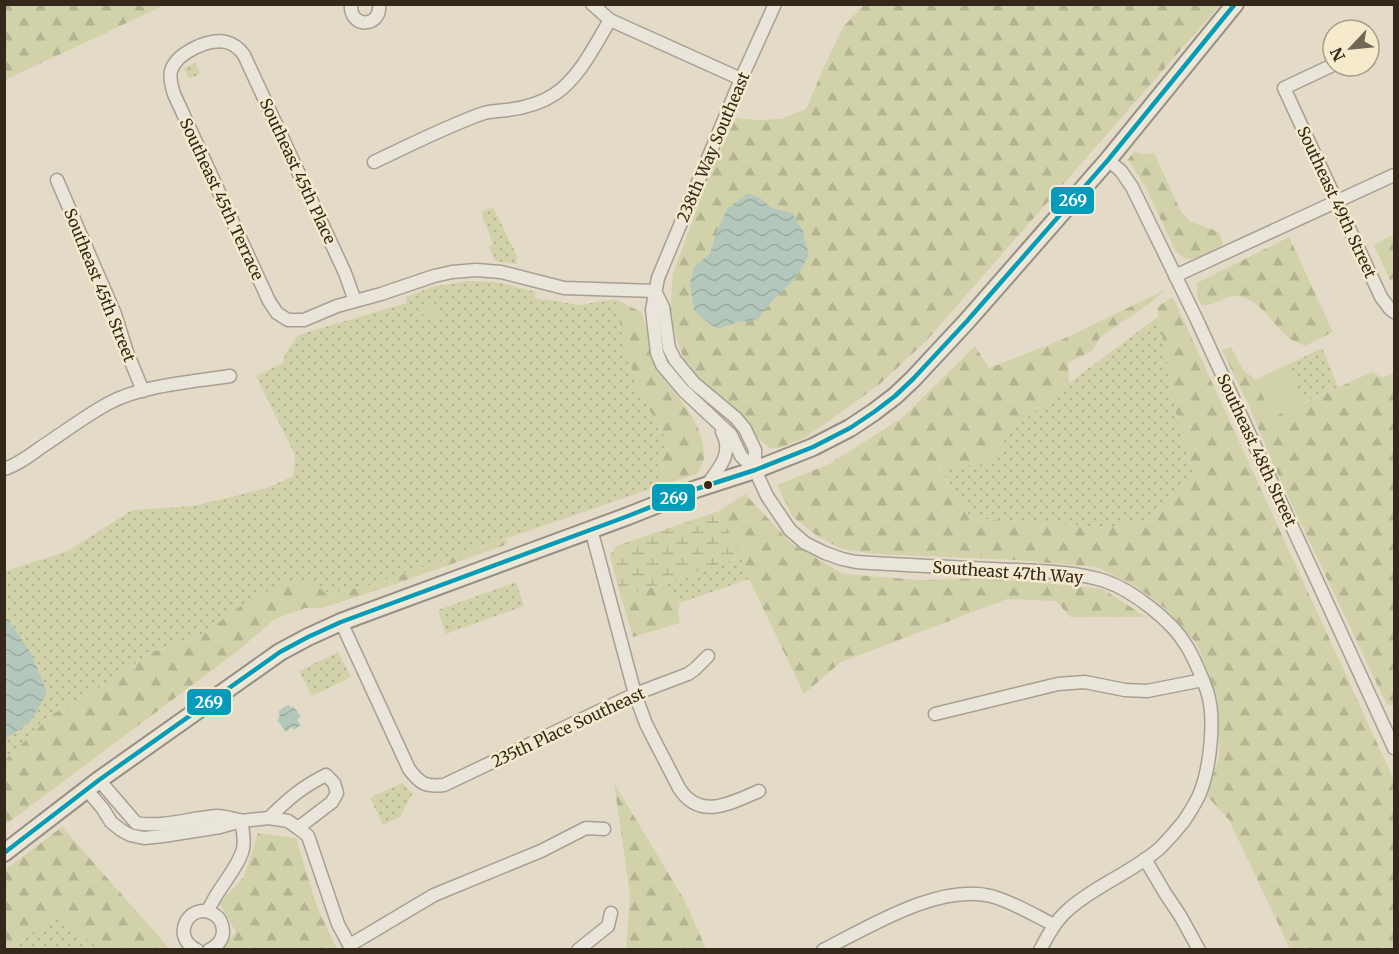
<svg xmlns="http://www.w3.org/2000/svg" width="1399" height="954" font-family="Merriweather,serif">
	<defs>
		<pattern id="green-dots" width="8" height="8" patternUnits="userSpaceOnUse" patternTransform="scale(1.5)"><rect width="8" height="8" fill="#d2d2aa"/><path d="M2 2h.1M6 6h.1" fill="none" stroke="#b5b492" stroke-width="1.8" stroke-linecap="round"/></pattern>
		<pattern id="forest-firs" width="22" height="20" patternUnits="userSpaceOnUse" patternTransform="scale(1.5)"><rect width="22" height="20" fill="#d2d2aa"/><path d="M5 1l3.5 6h-7zM16 11l3.5 6h-7z" fill="#b5b492"/></pattern>
		<pattern id="wetland-marsh" width="20" height="14" patternUnits="userSpaceOnUse" patternTransform="scale(1.5)"><rect width="20" height="14" fill="#d2d2aa"/><path d="M1 5h8M5 5V1M11 12h8M15 12V8" fill="none" stroke="#b5b492"/></pattern>
		<pattern id="water-waves" width="16" height="10" patternUnits="userSpaceOnUse" patternTransform="scale(1.5)"><rect width="16" height="10" fill="#b4c7bb"/><path d="M0 5q4-4 8 0t8 0" fill="none" stroke="#9baba0"/></pattern>
	</defs>
	<rect width="100%" height="100%" fill="#e3dbc8"/>
	<g fill="url(#green-dots)">
		<path d="M195,63l5,11 -11,5 -5,-11z"/>
		<path d="M493,207l22,45 2,5v7l-22,-3 -6,-15 4,-2 -12,-32z"/>
		<path d="M468,281l29,1 39,10 -1,6 45,7 35,-6 9,44 15,48 28,50 -10,22 11,20 -297,102 -44,9 -17,-12 -71,25 -39,30 -48,15 -47,32 -52,30 -48,46v-189l63,-20 64,-41 62,-4 73,-18 26,-12 2,-21 -39,-79 27,-13 2,-9 13,-19 108,-32v-6l26,-10z"/>
		<path d="M1159,316l17,97 17,59 -42,46 -42,10 -138,-10 -33,-52 48,-2 28,-36 55,-45z"/>
		<path d="M1322,348l16,39 -66,30 -16,-37z"/>
		<path d="M741,557l8,22 -69,24 -2,-5 -5,2 -6,-18z"/>
		<path d="M516,582l8,24 -78,28 -8,-24z"/>
		<path d="M338,652l13,25 -39,19 -13,-25z"/>
		<path d="M402,783l11,10 -13,24 -17,8 -13,-27z"/>
		<path d="M56,914l44,35 -90,1z"/>
	</g>
	<g fill="url(#forest-firs)">
		<path d="M81,4l4,2h20l3,-2 57,1 -160,75 -1,-75z"/>
		<path d="M864,5h356l-294,336 -45,42 -42,31 -33,23 -26,11h-11l-58,-55 -28,-36 -7,-20 -6,-23 3,-40 36,-98 27,-58 21,2 24,-1 25,-10 17,-40 20,-42z"/>
		<path d="M1134,152l10,2 10,-1 27,59 10,10 28,10 4,13c-17,8 -34,24 -48,5l-29,-62 -18,-29z"/>
		<path d="M1394,234v44l-4,2 -16,-35z"/>
		<path d="M1289,237l44,95 -28,14c-6,-3 -13,-5 -17,-9 -16,-13 -25,-34 -46,-40 -16,-5 -27,11 -41,8l-4,-10v-12z"/>
		<path d="M1165,290l-16,14 -49,33 -8,14 -24,12 1,20 -55,45 -28,36 -48,3 33,51 138,10 42,-10 42,-47 -17,-58 -19,-106 16,-10 221,483v169h-104l-61,-129 -22,-24 12,-40 -1,-57 -21,-55 -31,-35 -29,-22 -40,-20 -81,-7 -140,-6 -35,-5 -25,-14 -23,-18 -16,-32 52,-21 73,-46 73,-72 14,22 70,-27z"/>
		<path d="M615,299l26,13 24,69c17,21 40,46 39,75 0,6 -4,13 -7,18l-29,9 -11,-20 10,-22 -28,-50 -15,-48z"/>
		<path d="M1231,347l12,23 13,10 17,37 99,-45 11,6 11,-6v335l-8,-4 -109,-230 -29,-69 -26,-54z"/>
		<path d="M745,494l46,49 52,31 78,6 78,-2 104,11 43,28h-76l-14,-16 -49,-2 -166,63 -37,32 -55,-115 -8,-22 -22,-46z"/>
		<path d="M506,539l2,5 -124,44 -62,20h-17l-30,11 -36,31 -234,175v-65l48,-46 52,-30 47,-32 48,-15 39,-30 41,-23 30,-2 18,12 43,-9z"/>
		<path d="M667,582l6,18 5,-2 2,5 -2,8 2,12 -47,14 -12,-40z"/>
		<path d="M614,783l71,118 21,48h-80l4,-54z"/>
		<path d="M62,827l108,122h-70l-44,-34 -46,34 -5,1v-80z"/>
		<path d="M258,833l38,5 21,69 20,42h-117l16,-17 -17,-29 25,-26z"/>
	</g>
	<path fill="url(#wetland-marsh)" d="M719,511l22,46 -120,40 -11,-41 6,-10z"/>
	<g fill="#d2d2aa">
		<path d="M433,300l6,17 -14,4 -5,-16z"/>
		<path d="M1286,365l18,38 -32,14 -16,-37z"/>
	</g>
	<g fill="url(#water-waves)">
		<path d="M748,193l12,5 12,10 20,5 11,18 6,25 -16,25 -19,18 -17,21 -19,2 -21,7 -15,-11 -8,-8 -4,-26 4,-17 16,-13 5,-18 12,-27z"/>
		<path d="M4,617l4,2 23,34 16,40 -17,29 -25,17z"/>
		<path d="M289,705l2,3 2,-2 8,10 -4,4 4,5 -7,5 -2,-3 -6,5 -9,-12 2,-1 -1,-2 2,-2 -2,-3 6,-5z"/>
	</g>
	<g fill="none" stroke-linecap="round" stroke-linejoin="round">
		<defs>
			<g id="street">
				<path d="M351,4c-2,25 31,24 28,0"/>
				<path d="M592,4l18,16 131,59"/>
				<path d="M775,4l-34,75 -83,199 -6,32 5,43 5,12 21,25 48,45 10,21 14,14 12,26 23,34 15,13 20,10 17,6 14,3c45,3 91,5 136,7 35,2 80,1 113,12 27,9 67,40 81,64 9,14 15,30 21,46 9,26 3,77 -7,102 -4,10 -11,20 -16,28 -8,10 -16,19 -24,27 -27,24 -64,37 -91,61 -13,11 -21,26 -29,41"/>
				<path d="M1333,65l-49,23 97,209 9,12 4,3"/>
				<path d="M1108,160l13,11 11,16 64,131 198,430"/>
				<path d="M374,162c36,-17 73,-36 110,-49 8,-2 16,-2 23,-3 17,-2 33,-6 48,-16 25,-17 40,-49 55,-74"/>
				<path d="M57,180l58,134 12,38 16,39"/>
				<path d="M1175,276l219,-101"/>
				<path d="M655,291l8,16 6,41 6,12 19,23 42,35 9,11 10,21v20"/>
				<path d="M355,301l-10,-28 -101,-218c-5,-7 -10,-11 -18,-13 -17,-4 -50,11 -55,29 -2,8 1,16 3,23l95,207 8,12 11,7h16l33,-14 44,-12 53,-18 18,-4 24,-2 25,2 63,16 91,3"/>
				<path d="M4,469c13,-4 25,-13 36,-21 23,-15 45,-32 69,-45 34,-18 84,-21 121,-27"/>
				<path d="M707,485c12,-17 27,-32 15,-53"/>
				<path d="M591,529l44,165 11,30 33,64c21,33 52,15 80,3"/>
				<path d="M341,622l68,147c11,15 17,18 35,16l191,-91 53,-20 7,-5 13,-13"/>
				<path d="M935,714l123,-30 27,-2 40,8 22,1 56,-11"/>
				<path d="M99,780l37,43c26,5 54,-5 81,-7 7,0 16,3 23,4"/>
				<path d="M87,790l16,19 8,13 10,8 9,5 14,3 19,-2 57,-9 21,-6 28,-3 19,3 10,7 10,8 30,88 14,26"/>
				<path d="M269,818c19,-19 33,-31 57,-43l8,8 3,10 -5,9 -34,26"/>
				<path d="M1145,859l20,34 16,24 18,33"/>
				<path d="M208,911c8,-21 30,-42 35,-62 2,-9 0,-19 -2,-28"/>
				<path d="M350,945l84,-50 107,-44 45,-23 18,1"/>
				<path d="M197,950c-28,-13 -7,-51 18,-35 5,3 8,10 8,16 0,9 -6,15 -14,19"/>
				<path d="M578,950l30,-24 3,-13"/>
				<path d="M823,950c46,-23 116,-67 168,-54 22,6 43,19 63,29"/>
			</g>
			<path id="secondary" d="M4,853l95,-73 181,-128 28,-15 33,-15 287,-106 68,-27 59,-19 58,-23 37,-19 24,-16 21,-16 18,-17 54,-58 141,-161 127,-156"/>
		</defs>
		<use href="#street" stroke="#a79f92" stroke-width="15"/>
		<use href="#secondary" stroke="#978f82" stroke-width="20"/>
		<use href="#street" stroke="#eae5da" stroke-width="12"/>
		<use href="#secondary" stroke="#eae5da" stroke-width="16"/>
		<defs>
			<path id="bus-1" d="M4,853l95,-73 181,-128 28,-15 33,-15 287,-106 68,-27 59,-19 58,-23 37,-19 24,-16 21,-16 18,-17 54,-58 141,-161 127,-156"/>
		</defs>
		<use href="#bus-1" stroke="#f5eacc" stroke-width="9"/>
		<use href="#bus-1" stroke="#059cbc" stroke-width="4.5"/>
	</g>
	<circle fill="#34281b" stroke="#f5eacc" stroke-width="2" cx="708" cy="485" r="5"/>
	<g text-anchor="middle" stroke-width="5" stroke-linejoin="round" paint-order="stroke">
		<g font-size="16" fill="#34281b" stroke="#f5eacc">
			<text transform="translate(713 147) rotate(-67)" y="6">238th Way Southeast</text>
			<text transform="translate(298 171) rotate(65)" y="6">Southeast 45th Place</text>
			<text transform="translate(222 199) rotate(65)" y="6">Southeast 45th Terrace</text>
			<text transform="translate(1337 202) rotate(65)" y="6">Southeast 49th Street</text>
			<text transform="translate(100 285) rotate(68)" y="6">Southeast 45th Street</text>
			<text transform="translate(1257 450) rotate(65)" y="6">Southeast 48th Street</text>
			<text transform="translate(1008 572) rotate(4)" y="6">Southeast 47th Way</text>
			<text transform="translate(568 727) rotate(-25)" y="6">235th Place Southeast</text>
		</g>
	</g>
	<g stroke="#f5eacc" stroke-width="2">
		<rect x="1050" y="186" width="45" height="29" rx="6" fill="#059cbc"/>
		<rect x="651" y="483" width="45" height="29" rx="6" fill="#059cbc"/>
		<rect x="186" y="688" width="46" height="28" rx="6" fill="#059cbc"/>
	</g>
	<g font-size="16" text-anchor="middle" font-weight="bold" fill="#fff">
		<text x="1073" y="206">269</text>
		<text x="674" y="504">269</text>
		<text x="209" y="708">269</text>
	</g>
	<rect width="1399" height="954" fill="none" stroke="#34281b" stroke-width="12"/>
	<g transform="translate(1351 48) rotate(244)"><circle r="28" fill="#f5eacc" stroke="#a89c85" stroke-width="1.5"/>
	<path d="M0-4.5L10 22L0 15L-10 22Z" fill="#716758"/>
	<text y="-9" font-size="16" font-weight="bold" text-anchor="middle" fill="#34281b">N</text>
	</g>
</svg>
